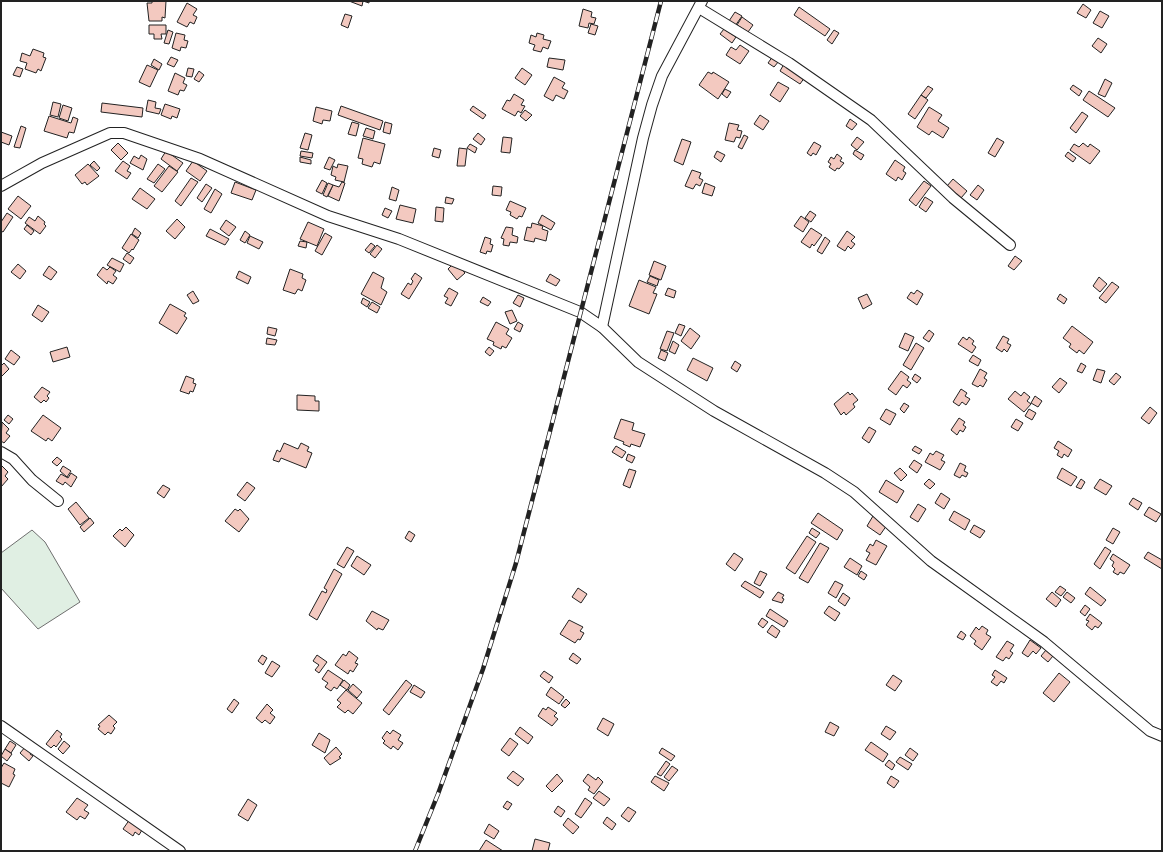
<svg xmlns="http://www.w3.org/2000/svg" width="1163" height="852" font-family="Ubuntu,sans-serif">
	<rect width="100%" height="100%" fill="#fff"/>
	<path fill="#e0efe3" stroke="#6f6f6f" d="M32,530l13,12 35,60 -42,27 -37,-41v-35z"/>
	<g fill="#f3c9c0" stroke="#222">
		<path d="M152,1h14l-1,17 -3,-1v4h-13l-2,-18h5z"/>
		<path d="M349,1h20v2l-6,-2 -1,5z"/>
		<path d="M187,3l10,6 -4,6 4,2 -3,7 -4,-2 -3,5 -10,-5z"/>
		<path d="M1083,4l8,6 -5,8 -9,-5z"/>
		<path d="M799,7l31,22 -5,7 -31,-21z"/>
		<path d="M583,9l9,3 -1,5 5,1 -2,6 -5,-1 -1,5 -9,-2z"/>
		<path d="M1100,11l9,5 -7,12 -9,-5z"/>
		<path d="M735,12l7,4 -7,10 -6,-5z"/>
		<path d="M345,14l7,2 -4,12 -7,-3z"/>
		<path d="M742,17l11,8 -5,7 -11,-7z"/>
		<path d="M591,24l7,2 -3,9 -7,-2z"/>
		<path d="M149,25h17v9h-5l1,5h-8v-5h-5z"/>
		<path d="M724,29l12,8 -4,6 -12,-9z"/>
		<path d="M168,30l5,2 -4,12 -5,-1z"/>
		<path d="M834,30l5,3 -7,11 -5,-4z"/>
		<path d="M176,33l9,2 -1,5 4,1 -2,7 -5,-1 -1,4 -8,-3z"/>
		<path d="M537,33l7,2 -1,4 8,2 -3,8 -5,-2 -2,5 -8,-2 2,-5 -6,-2 2,-8 5,2z"/>
		<path d="M1098,38l9,6 -6,9 -9,-7z"/>
		<path d="M740,45l9,6 -9,13 -14,-9 5,-8 5,3z"/>
		<path d="M33,49l11,4 -1,4 3,1 -5,13 -3,-2 -2,4 -11,-4 2,-6 -7,-2 2,-8 8,3z"/>
		<path d="M773,56l6,5 -5,6 -6,-4z"/>
		<path d="M171,57l7,3 -4,7 -7,-3z"/>
		<path d="M549,58l16,2 -2,10 -16,-3z"/>
		<path d="M154,59l8,5 -3,6 -8,-5z"/>
		<path d="M784,64l21,13 -5,7 -20,-13z"/>
		<path d="M147,65l11,5 -8,17 -11,-5z"/>
		<path d="M17,67l6,2 -3,8 -7,-2z"/>
		<path d="M188,68l6,1 -2,8 -6,-1z"/>
		<path d="M522,68l10,7 -7,10 -10,-7z"/>
		<path d="M199,71l5,4 -5,7 -5,-3z"/>
		<path d="M708,72l4,2 1,-2 16,10 -11,17 -19,-14z"/>
		<path d="M175,73l10,5 -2,5 4,2 -3,6 -4,-1 -2,5 -10,-4z"/>
		<path d="M554,77l11,6 -3,5 6,3 -4,8 -8,-4 -3,6 -9,-5z"/>
		<path d="M1105,79l7,4 -7,14 -7,-3z"/>
		<path d="M778,82l11,6 -9,14 -10,-7z"/>
		<path d="M1073,85l9,6 -3,5 -9,-7z"/>
		<path d="M928,86l5,3 -7,9 -5,-3z"/>
		<path d="M725,89l6,3 -4,6 -5,-4z"/>
		<path d="M1089,91l26,17 -7,9 -25,-17z"/>
		<path d="M514,94l10,6 -3,5 4,1 -4,7 -3,-2 -3,5 -13,-7 5,-9 3,1z"/>
		<path d="M921,95l7,5 -13,19 -7,-5z"/>
		<path d="M148,100l8,2 -1,6 6,1 -2,5 -13,-3z"/>
		<path d="M53,102l8,2 -3,13 -8,-2z"/>
		<path d="M102,103l41,5 -1,9 -41,-5z"/>
		<path d="M165,104l15,5 -3,9 -5,-2 -1,3 -10,-4z"/>
		<path d="M63,105l9,3 -4,13 -9,-3z"/>
		<path d="M341,106l42,15 -3,9 -42,-15z"/>
		<path d="M473,106l13,9 -3,4 -13,-9z"/>
		<path d="M316,107l16,4 -2,10 -7,-1 -1,4 -9,-3z"/>
		<path d="M929,107l13,8 -4,6 11,7 -6,10 -11,-7 -3,4 -12,-8z"/>
		<path d="M525,110l7,5 -6,6 -6,-5z"/>
		<path d="M1082,112l6,4 -12,17 -6,-5z"/>
		<path d="M760,115l9,6 -6,9 -9,-6z"/>
		<path d="M49,116l22,7 2,-6 5,2 -4,14 -5,-1 -2,6 -23,-7z"/>
		<path d="M850,119l7,5 -5,6 -6,-4z"/>
		<path d="M352,122l7,2 -3,12 -8,-2z"/>
		<path d="M385,122l7,2 -2,10 -7,-2z"/>
		<path d="M729,123l10,2 -2,5 5,1 -2,7 -4,-1 -2,5 -9,-2z"/>
		<path d="M21,126l5,2 -6,20 -6,-1z"/>
		<path d="M366,128l9,3 -2,8 -10,-3z"/>
		<path d="M1,132l11,4 -3,9 -8,-3z"/>
		<path d="M305,133l7,2 -4,15 -8,-2z"/>
		<path d="M478,133l7,6 -4,6 -8,-6z"/>
		<path d="M744,135l4,2 -6,12 -4,-2z"/>
		<path d="M503,137l9,1 -2,15 -9,-1z"/>
		<path d="M857,137l7,5 -7,8 -6,-5z"/>
		<path d="M363,138l22,6 -5,20 -6,-2 -2,5 -10,-3 1,-5 -5,-1z"/>
		<path d="M997,138l7,4 -9,15 -7,-4z"/>
		<path d="M682,139l9,3 -8,23 -9,-4z"/>
		<path d="M814,142l7,4 -5,9 -3,-2 -2,3 -4,-3z"/>
		<path d="M118,143l10,10 -7,7 -10,-10z"/>
		<path d="M1083,143l5,4 2,-3 10,7 -10,13 -20,-14 4,-6 5,3z"/>
		<path d="M470,144l7,4 -2,5 -8,-5z"/>
		<path d="M434,148l7,2 -2,8 -7,-2z"/>
		<path d="M459,148l8,1 -2,17h-8z"/>
		<path d="M855,150l9,5 -3,5 -8,-6z"/>
		<path d="M166,151l17,12 -6,8 -16,-12z"/>
		<path d="M301,151l12,2 -1,5 -12,-2z"/>
		<path d="M717,151l8,4 -4,7 -7,-5z"/>
		<path d="M1068,152l8,6 -3,4 -8,-6z"/>
		<path d="M837,154l5,4 -2,3 4,2 -5,6 -2,-1 -2,3 -6,-4 2,-3 -3,-2 3,-5 3,2z"/>
		<path d="M141,155l6,4 -4,11 -13,-7 4,-7 5,3z"/>
		<path d="M300,157l11,3v4l-11,-2z"/>
		<path d="M329,157l6,3 -5,10 -6,-2z"/>
		<path d="M895,160l10,7 -2,4 3,2 -4,7 -4,-3 -2,4 -10,-7z"/>
		<path d="M94,161l6,7 -3,3 -7,-6z"/>
		<path d="M123,161l7,5 -3,5 4,2 -4,6 -12,-8z"/>
		<path d="M193,161l14,10 -7,10 -14,-10z"/>
		<path d="M88,164l11,12 -12,9 -2,-3 -3,2 -7,-9z"/>
		<path d="M158,164l7,5 -11,14 -7,-4z"/>
		<path d="M338,164l10,2 -4,16 -9,-2 1,-3 -5,-2 2,-9 4,2z"/>
		<path d="M169,166l9,6 -16,20 -8,-6z"/>
		<path d="M692,170l9,3 -2,5 4,2 -3,6 -4,-2 -3,5 -8,-3z"/>
		<path d="M191,178l7,4 -17,24 -6,-5z"/>
		<path d="M953,179l14,12 -6,7 -14,-12z"/>
		<path d="M322,180l5,3 -5,11 -6,-3z"/>
		<path d="M924,181l7,5 -15,20 -7,-6z"/>
		<path d="M235,182l21,8 -4,10 -21,-7z"/>
		<path d="M342,182l3,1 -6,18 -11,-5 5,-11 6,2z"/>
		<path d="M328,183l5,2 -6,12 -4,-2z"/>
		<path d="M705,183l10,4 -3,9 -10,-3z"/>
		<path d="M206,184l6,4 -10,14 -5,-4z"/>
		<path d="M978,185l6,5 -7,10 -7,-5z"/>
		<path d="M493,186l9,1 -1,9 -9,-1z"/>
		<path d="M392,187l7,3 -3,11 -7,-2z"/>
		<path d="M140,188l15,11 -8,10 -15,-10z"/>
		<path d="M215,189l7,5 -11,19 -7,-4z"/>
		<path d="M18,196l13,10 -10,13 -13,-10z"/>
		<path d="M446,197l8,2 -2,5 -7,-1z"/>
		<path d="M925,197l8,5 -7,10 -7,-5z"/>
		<path d="M510,201l16,7 -4,9 -3,-1 -2,3 -7,-4 1,-3 -5,-2z"/>
		<path d="M400,205l16,4 -3,14 -17,-4z"/>
		<path d="M436,207l8,1 -1,14 -8,-1z"/>
		<path d="M385,208l7,3 -4,7 -6,-3z"/>
		<path d="M810,211l6,4 -5,7 -6,-4z"/>
		<path d="M7,213l6,4 -10,15 -2,-1v-9z"/>
		<path d="M542,215l13,8 -4,7 -13,-7z"/>
		<path d="M38,216l7,6 -1,2 2,2 -6,8 -15,-11 4,-6 6,4z"/>
		<path d="M801,216l8,6 -6,10 -9,-6z"/>
		<path d="M177,219l8,8 -10,12 -9,-8z"/>
		<path d="M226,220l10,7 -7,9 -9,-7z"/>
		<path d="M308,222l16,7 -7,17 -17,-7z"/>
		<path d="M532,223l11,3 -1,3 6,2 -2,10 -11,-3 -1,4 -10,-2 3,-13 4,1z"/>
		<path d="M27,225l7,6 -3,4 -7,-6z"/>
		<path d="M506,227l7,1 -1,7 6,2 -1,6 -7,-1 -1,4 -6,-1 1,-6 -3,-1z"/>
		<path d="M135,228l6,5 -3,5 -6,-4z"/>
		<path d="M811,228l11,7 -8,11 -2,-2 -2,4 -9,-6z"/>
		<path d="M210,229l19,10 -4,6 -19,-9z"/>
		<path d="M245,231l5,4 -5,8 -5,-3z"/>
		<path d="M847,231l8,6 -4,4 4,3 -4,5 -3,-3 -3,5 -8,-5z"/>
		<path d="M325,233l7,4 -10,18 -7,-4z"/>
		<path d="M131,234l8,6 -6,10 -1,-1 -3,4 -7,-5z"/>
		<path d="M250,236l13,6 -4,7 -12,-6z"/>
		<path d="M485,237l6,2 -1,5 3,1 -2,7 -4,-1 -1,3 -6,-2z"/>
		<path d="M825,237l5,4 -8,13 -5,-3z"/>
		<path d="M300,241l7,1 -1,6 -8,-2z"/>
		<path d="M371,243l4,3 -6,7 -4,-3z"/>
		<path d="M377,245l5,4 -7,9 -5,-4z"/>
		<path d="M127,253l7,5 -4,6 -7,-5z"/>
		<path d="M1015,256l7,5 -8,9 -6,-4z"/>
		<path d="M112,258l12,6 -4,8 -13,-7z"/>
		<path d="M654,261l12,5 -5,14 -12,-5z"/>
		<path d="M455,262l10,11 -8,7 -9,-11z"/>
		<path d="M18,264l8,7 -6,8 -9,-7z"/>
		<path d="M49,266l8,6 -6,8 -8,-5z"/>
		<path d="M103,267l4,3 3,-3 6,4 -3,4 4,3 -4,6 -5,-3 -1,3 -10,-9z"/>
		<path d="M290,269l13,5 -1,4 4,2 -4,11 -4,-2 -3,5 -12,-4z"/>
		<path d="M239,271l12,6 -3,7 -12,-6z"/>
		<path d="M373,272l11,6 -3,10 6,4 -6,13 -20,-11z"/>
		<path d="M415,273l7,5 -13,21 -8,-5 7,-11 3,2 2,-4 -2,-2z"/>
		<path d="M550,274l10,6 -4,6 -10,-5z"/>
		<path d="M650,276l9,4 -2,6 -10,-4z"/>
		<path d="M1099,277l8,7 -7,8 -7,-6z"/>
		<path d="M639,280l17,7 -3,6 4,1 -8,20 -20,-8z"/>
		<path d="M1112,282l7,5 -13,16 -7,-5z"/>
		<path d="M449,288l9,5 -7,13 -6,-3 3,-5 -4,-2z"/>
		<path d="M668,288l8,3 -2,7 -9,-3z"/>
		<path d="M917,290l6,4 -6,11 -10,-7 4,-6 3,2z"/>
		<path d="M193,291l6,10 -6,3 -6,-9z"/>
		<path d="M867,294l5,10 -9,5 -5,-11z"/>
		<path d="M1060,294l7,5 -3,5 -7,-5z"/>
		<path d="M518,295l6,3 -4,9 -7,-4z"/>
		<path d="M483,297l8,5 -3,4 -8,-4z"/>
		<path d="M363,298l7,4 -3,5 -6,-4z"/>
		<path d="M372,302l8,5 -3,6 -9,-5z"/>
		<path d="M170,304l16,9 -2,3 3,2 -10,16 -18,-11z"/>
		<path d="M38,305l11,7 -7,10 -10,-7z"/>
		<path d="M512,310l5,11 -7,3 -5,-12z"/>
		<path d="M496,322l13,7 -3,5 6,4 -6,10 -4,-2 -1,3 -8,-4 1,-3 -7,-3z"/>
		<path d="M518,322l5,3 -3,7 -6,-3z"/>
		<path d="M679,324l6,2 -4,10 -6,-3z"/>
		<path d="M1072,326l21,16 -9,12 -5,-4 -2,3 -8,-6 2,-3 -8,-6z"/>
		<path d="M268,327l9,2 -2,7 -8,-2z"/>
		<path d="M690,328l10,8 -9,13 -10,-8z"/>
		<path d="M929,330l5,4 -5,8 -6,-4z"/>
		<path d="M667,331l7,2 -7,18 -7,-2z"/>
		<path d="M905,333l9,4 -6,14 -9,-4z"/>
		<path d="M1003,336l6,3 -2,4 4,2 -4,7 -3,-3 -2,3 -6,-4z"/>
		<path d="M963,337l4,3 2,-3 5,4 -2,3 4,3 -4,6 -14,-9z"/>
		<path d="M267,338l10,2 -2,5 -9,-1z"/>
		<path d="M673,341l6,4 -4,9 -6,-3z"/>
		<path d="M916,343l8,5 -13,22 -8,-5z"/>
		<path d="M67,347l3,10 -17,5 -3,-10z"/>
		<path d="M489,347l5,4 -4,5 -5,-4z"/>
		<path d="M11,350l9,7 -6,8 -9,-6z"/>
		<path d="M661,350l7,3 -3,8 -7,-3z"/>
		<path d="M973,355l8,5 -3,6 -9,-5z"/>
		<path d="M693,358l20,10 -6,13 -20,-11z"/>
		<path d="M735,361l6,4 -4,7 -6,-4z"/>
		<path d="M4,363l5,6 -8,8v-11z"/>
		<path d="M1081,363l5,3 -4,7 -5,-2z"/>
		<path d="M980,369l7,4 -3,5 3,2 -4,7 -3,-2 -2,2 -6,-3z"/>
		<path d="M1097,369l8,2 -4,12 -8,-3z"/>
		<path d="M901,371l8,6 -2,3 4,3 -4,5 -4,-3 -7,10 -8,-6z"/>
		<path d="M1116,373l5,4 -7,8 -5,-4z"/>
		<path d="M915,374l6,4 -4,5 -5,-4z"/>
		<path d="M186,376l8,3 -1,4 3,1 -3,8 -3,-1 -1,3 -9,-3z"/>
		<path d="M1060,378l7,5 -8,10 -7,-6z"/>
		<path d="M42,387l8,5 -3,4 2,2 -3,4 -2,-2 -3,3 -7,-6z"/>
		<path d="M961,389l6,4 -2,3 5,3 -4,6 -4,-3 -3,4 -6,-4z"/>
		<path d="M1015,391l6,5 3,-4 6,5 -3,4 4,3 -7,8 -16,-13z"/>
		<path d="M848,392l2,3 2,-2 6,7 -5,4 2,3 -9,8 -2,-3 -3,3 -7,-11z"/>
		<path d="M297,395l18,1v5h4v10l-22,-1z"/>
		<path d="M1035,396l7,5 -4,6 -7,-4z"/>
		<path d="M904,403l5,3 -5,7 -4,-4z"/>
		<path d="M1150,407l7,6 -8,11 -8,-6z"/>
		<path d="M886,409l10,5 -6,11 -10,-6z"/>
		<path d="M1029,409l7,4 -4,7 -7,-4z"/>
		<path d="M8,415l5,4 -4,5 -5,-4z"/>
		<path d="M43,415l18,13 -9,13 -4,-3 -2,3 -15,-10z"/>
		<path d="M959,418l6,4 -2,3 3,2 -3,5 -3,-2 -3,5 -6,-5z"/>
		<path d="M621,419l13,4 -2,7 13,4 -5,13 -9,-3 -1,3 -7,-3 1,-2 -10,-4z"/>
		<path d="M1016,419l7,4 -5,8 -7,-4z"/>
		<path d="M2,422l7,7 -3,4 4,3 -6,7 -3,-2z"/>
		<path d="M869,427l7,4 -7,12 -7,-5z"/>
		<path d="M1058,441l14,9 -4,7 -4,-3 -2,4 -5,-3 2,-4 -5,-3z"/>
		<path d="M284,443l14,6 3,-6 8,4 -2,4 5,2 -6,15 -25,-10 -2,4 -6,-2 4,-10 3,2z"/>
		<path d="M616,446l10,6 -4,6 -10,-6z"/>
		<path d="M915,446l7,4 -3,4 -7,-4z"/>
		<path d="M936,451l8,4 -3,5 4,2 -5,8 -15,-8 5,-9 3,2z"/>
		<path d="M628,454l7,3 -3,6 -6,-3z"/>
		<path d="M57,457l5,4 -5,5 -5,-4z"/>
		<path d="M914,460l8,5 -5,8 -8,-6z"/>
		<path d="M960,463l6,3 -2,5 4,2 -2,4 -4,-2 -2,3 -6,-3z"/>
		<path d="M1,465l7,7 -3,4 3,3 -7,8z"/>
		<path d="M63,466l8,5 -4,6 -7,-6z"/>
		<path d="M900,468l7,7 -6,6 -7,-8z"/>
		<path d="M1062,468l15,9 -6,9 -14,-8z"/>
		<path d="M629,469l7,2 -6,17 -7,-3z"/>
		<path d="M71,473l6,4 -6,10 -6,-5 -2,3 -7,-4 5,-7 7,4z"/>
		<path d="M929,479l6,5 -5,5 -6,-5z"/>
		<path d="M1081,479l4,3 -4,7 -5,-2z"/>
		<path d="M1100,479l12,7 -6,9 -12,-7z"/>
		<path d="M886,480l18,11 -7,12 -18,-11z"/>
		<path d="M247,482l8,6 -10,13 -8,-6z"/>
		<path d="M163,485l7,4 -6,9 -7,-5z"/>
		<path d="M941,493l9,6 -6,10 -9,-6z"/>
		<path d="M1133,498l9,5 -4,7 -9,-6z"/>
		<path d="M76,502l13,16 -9,7 -12,-16z"/>
		<path d="M918,504l8,5 -8,13 -8,-5z"/>
		<path d="M1149,507l12,7 -5,8 -12,-7z"/>
		<path d="M235,509l3,2 2,-2 9,10 -10,13 -14,-11z"/>
		<path d="M954,511l16,9 -5,10 -16,-10z"/>
		<path d="M818,513l25,17 -6,10 -26,-17z"/>
		<path d="M873,516l14,9 -7,10 -13,-9z"/>
		<path d="M90,518l4,5 -10,9 -4,-5z"/>
		<path d="M974,525l11,6 -5,7 -10,-6z"/>
		<path d="M126,527l8,8 -9,12 -12,-11 7,-7 2,2z"/>
		<path d="M812,528l8,5 -4,5 -7,-5z"/>
		<path d="M1113,528l7,4 -7,12 -7,-4z"/>
		<path d="M409,531l6,4 -4,7 -6,-4z"/>
		<path d="M807,536l9,6 -21,32 -9,-6z"/>
		<path d="M876,540l11,6 -11,19 -10,-5 4,-7 -4,-2 4,-7 3,2z"/>
		<path d="M820,543l9,5 -21,35 -9,-5z"/>
		<path d="M347,547l7,4 -10,17 -7,-4z"/>
		<path d="M1105,547l6,4 -11,18 -6,-5z"/>
		<path d="M1148,552l14,8v9l-18,-11z"/>
		<path d="M734,553l9,6 -8,12 -9,-7z"/>
		<path d="M1113,554l17,11 -6,9 -4,-2 -2,3 -5,-3 2,-3 -3,-3 2,-4 -4,-3z"/>
		<path d="M357,556l14,9 -7,10 -13,-9z"/>
		<path d="M850,558l12,8 -5,9 -13,-8z"/>
		<path d="M334,569l8,5 -25,46 -8,-5 13,-24 4,2 1,-3 -3,-2z"/>
		<path d="M760,571l7,3 -7,12 -6,-3z"/>
		<path d="M861,571l6,4 -3,5 -6,-4z"/>
		<path d="M745,581l19,11 -4,6 -19,-12z"/>
		<path d="M835,581l8,4 -7,13 -8,-5z"/>
		<path d="M1060,586l6,4 -5,6 -6,-4z"/>
		<path d="M1090,587l16,13 -5,6 -16,-12z"/>
		<path d="M578,588l9,6 -6,9 -9,-6z"/>
		<path d="M778,592l6,3 -2,3 2,1 -2,4 -10,-3z"/>
		<path d="M1052,592l9,8 -5,7 -10,-8z"/>
		<path d="M1067,592l8,6 -4,5 -8,-6z"/>
		<path d="M843,593l7,5 -5,8 -7,-5z"/>
		<path d="M1085,605l5,4 -5,7 -5,-4z"/>
		<path d="M829,606l11,7 -5,8 -11,-8z"/>
		<path d="M770,609l18,12 -4,6 -18,-11z"/>
		<path d="M372,611l17,9 -6,10 -5,-2 -1,2 -11,-9z"/>
		<path d="M1090,614l12,9 -4,5 -3,-2 -3,4 -6,-5 3,-4 -3,-1z"/>
		<path d="M762,618l6,4 -5,6 -5,-4z"/>
		<path d="M569,620l14,7 -3,4 4,2 -4,7 -2,-1 -3,4 -15,-9z"/>
		<path d="M772,625l8,6 -4,7 -9,-6z"/>
		<path d="M982,626l6,4 -2,4 5,3 -9,13 -8,-6 2,-3 -6,-5 6,-9 3,3z"/>
		<path d="M961,631l5,4 -3,5 -6,-3z"/>
		<path d="M1030,640l11,8 -5,6 -3,-3 -5,6 -6,-4z"/>
		<path d="M1007,641l7,4 -4,6 3,2 -4,6 -3,-2 -3,4 -7,-4z"/>
		<path d="M1046,650l7,6 -5,6 -7,-6z"/>
		<path d="M349,651l9,7 -3,5 3,1 -5,8 -3,-2 -2,4 -13,-9 8,-11 3,2z"/>
		<path d="M573,653l8,6 -4,5 -8,-5z"/>
		<path d="M262,655l5,3 -4,7 -5,-4z"/>
		<path d="M317,655l10,7 -8,11 -4,-3 4,-5 -6,-4z"/>
		<path d="M272,661l8,5 -8,11 -7,-4z"/>
		<path d="M328,670l15,10 -6,9 -3,-2 -3,4 -6,-4 3,-4 -6,-4z"/>
		<path d="M995,670l12,8 -3,5 -3,-2 -4,5 -6,-4 4,-5 -3,-2z"/>
		<path d="M544,671l9,6 -4,6 -9,-7z"/>
		<path d="M1059,673l11,9 -16,20 -11,-9z"/>
		<path d="M893,675l9,6 -7,10 -9,-6z"/>
		<path d="M344,680l6,5 -3,5 -7,-5z"/>
		<path d="M406,680l6,5 -23,30 -6,-5z"/>
		<path d="M353,684l9,8 -5,6 -9,-8z"/>
		<path d="M414,685l11,7 -4,6 -11,-6z"/>
		<path d="M551,687l13,10 -5,7 -13,-9z"/>
		<path d="M346,690l16,13 -9,11 -5,-4 -3,3 -8,-6 4,-4 -4,-3z"/>
		<path d="M234,699l5,4 -7,10 -5,-4z"/>
		<path d="M566,699l4,4 -5,5 -4,-3z"/>
		<path d="M267,704l6,6 -3,3 5,4 -5,7 -5,-4 -3,3 -6,-5z"/>
		<path d="M548,707l9,6 -3,3 4,3 -6,7 -14,-10 5,-8 3,2z"/>
		<path d="M109,715l8,7 -4,4 2,2 -4,6 -3,-2 -3,3 -7,-6 2,-3 -2,-1z"/>
		<path d="M603,718l11,6 -6,12 -11,-7z"/>
		<path d="M830,722l9,5 -5,9 -9,-4z"/>
		<path d="M886,726l10,6 -6,8 -9,-6z"/>
		<path d="M520,727l13,10 -5,7 -13,-10z"/>
		<path d="M57,730l5,4 -2,3 2,2 -6,8 -2,-2 -3,3 -5,-4z"/>
		<path d="M393,730l8,5 -3,5 5,3 -5,7 -5,-4 -2,3 -8,-6 2,-2 -3,-3 5,-7 3,3z"/>
		<path d="M319,733l11,7 -5,13 -13,-8z"/>
		<path d="M510,738l8,6 -9,12 -8,-6z"/>
		<path d="M10,741l6,4 -5,8 -6,-4z"/>
		<path d="M64,741l6,5 -7,8 -5,-5z"/>
		<path d="M871,742l17,12 -5,8 -18,-12z"/>
		<path d="M26,746l6,5 -2,3 3,2 -4,5 -9,-8z"/>
		<path d="M336,747l6,7 -3,3 2,1 -11,7 -6,-7z"/>
		<path d="M662,748l13,8 -4,5 -12,-8z"/>
		<path d="M910,748l8,6 -5,7 -8,-6z"/>
		<path d="M5,749l7,5 -5,7 -6,-5z"/>
		<path d="M900,757l12,7 -4,6 -12,-8z"/>
		<path d="M889,760l6,5 -3,5 -7,-5z"/>
		<path d="M666,761l4,3 -9,12 -4,-2z"/>
		<path d="M4,763l11,6 -2,5 2,1 -6,12 -8,-4v-15z"/>
		<path d="M672,766l6,4 -9,11 -5,-4z"/>
		<path d="M513,771l11,8 -6,7 -11,-8z"/>
		<path d="M557,774l6,7 -11,11 -6,-6z"/>
		<path d="M588,774l8,6 2,-3 5,5 -9,12 -6,-4 2,-3 -7,-6z"/>
		<path d="M655,776l14,7 -5,8 -13,-9z"/>
		<path d="M891,776l8,5 -5,7 -7,-5z"/>
		<path d="M599,791l11,8 -6,7 -11,-8z"/>
		<path d="M77,798l11,7 -4,5 5,3 -4,6 -5,-3 -3,4 -11,-8z"/>
		<path d="M585,798l7,5 -11,15 -6,-4z"/>
		<path d="M248,799l9,6 -9,16 -10,-6z"/>
		<path d="M507,801l5,3 -4,6 -5,-3z"/>
		<path d="M558,806l7,5 -4,6 -7,-5z"/>
		<path d="M628,807l8,5 -7,10 -8,-6z"/>
		<path d="M607,817l9,7 -4,6 -9,-7z"/>
		<path d="M568,818l11,9 -6,7 -10,-9z"/>
		<path d="M130,819l12,11 -3,5 -4,-3 -2,4 -10,-7z"/>
		<path d="M489,824l10,7 -5,8 -10,-6z"/>
		<path d="M535,839l15,4 -2,8h-16z"/>
		<path d="M486,840l17,11h-24z"/>
	</g>
	<g fill="none" stroke-linecap="round" stroke-linejoin="round">
		<defs>
			<g id="minor">
				<path d="M699,8l90,55 82,57 82,78 57,47"/>
				<path d="M1,186l41,-23 68,-30h14l76,26 128,57 71,23 181,73 22,15 36,35 76,49 111,62 29,19 77,69 113,81 106,89 12,5"/>
				<path d="M602,327l41,-189 9,-33 10,-29 40,-75"/>
				<path d="M1,452l12,7 19,21 26,21"/>
				<path d="M1,726l179,125"/>
			</g>
		</defs>
		<use href="#minor" stroke="#222" stroke-width="12"/>
		<use href="#minor" stroke="#fff" stroke-width="10"/>
		<defs>
			<path id="rail" d="M415,851l23,-57 45,-125 33,-106 145,-562"/>
		</defs>
		<use href="#rail" stroke="#222" stroke-width="4.5"/>
		<use href="#rail" stroke="#fff" stroke-width="3" stroke-dasharray="9" stroke-linecap="butt"/>
	</g>
	<rect width="1163" height="852" fill="none" stroke="#222222" stroke-width="4"/>
</svg>
